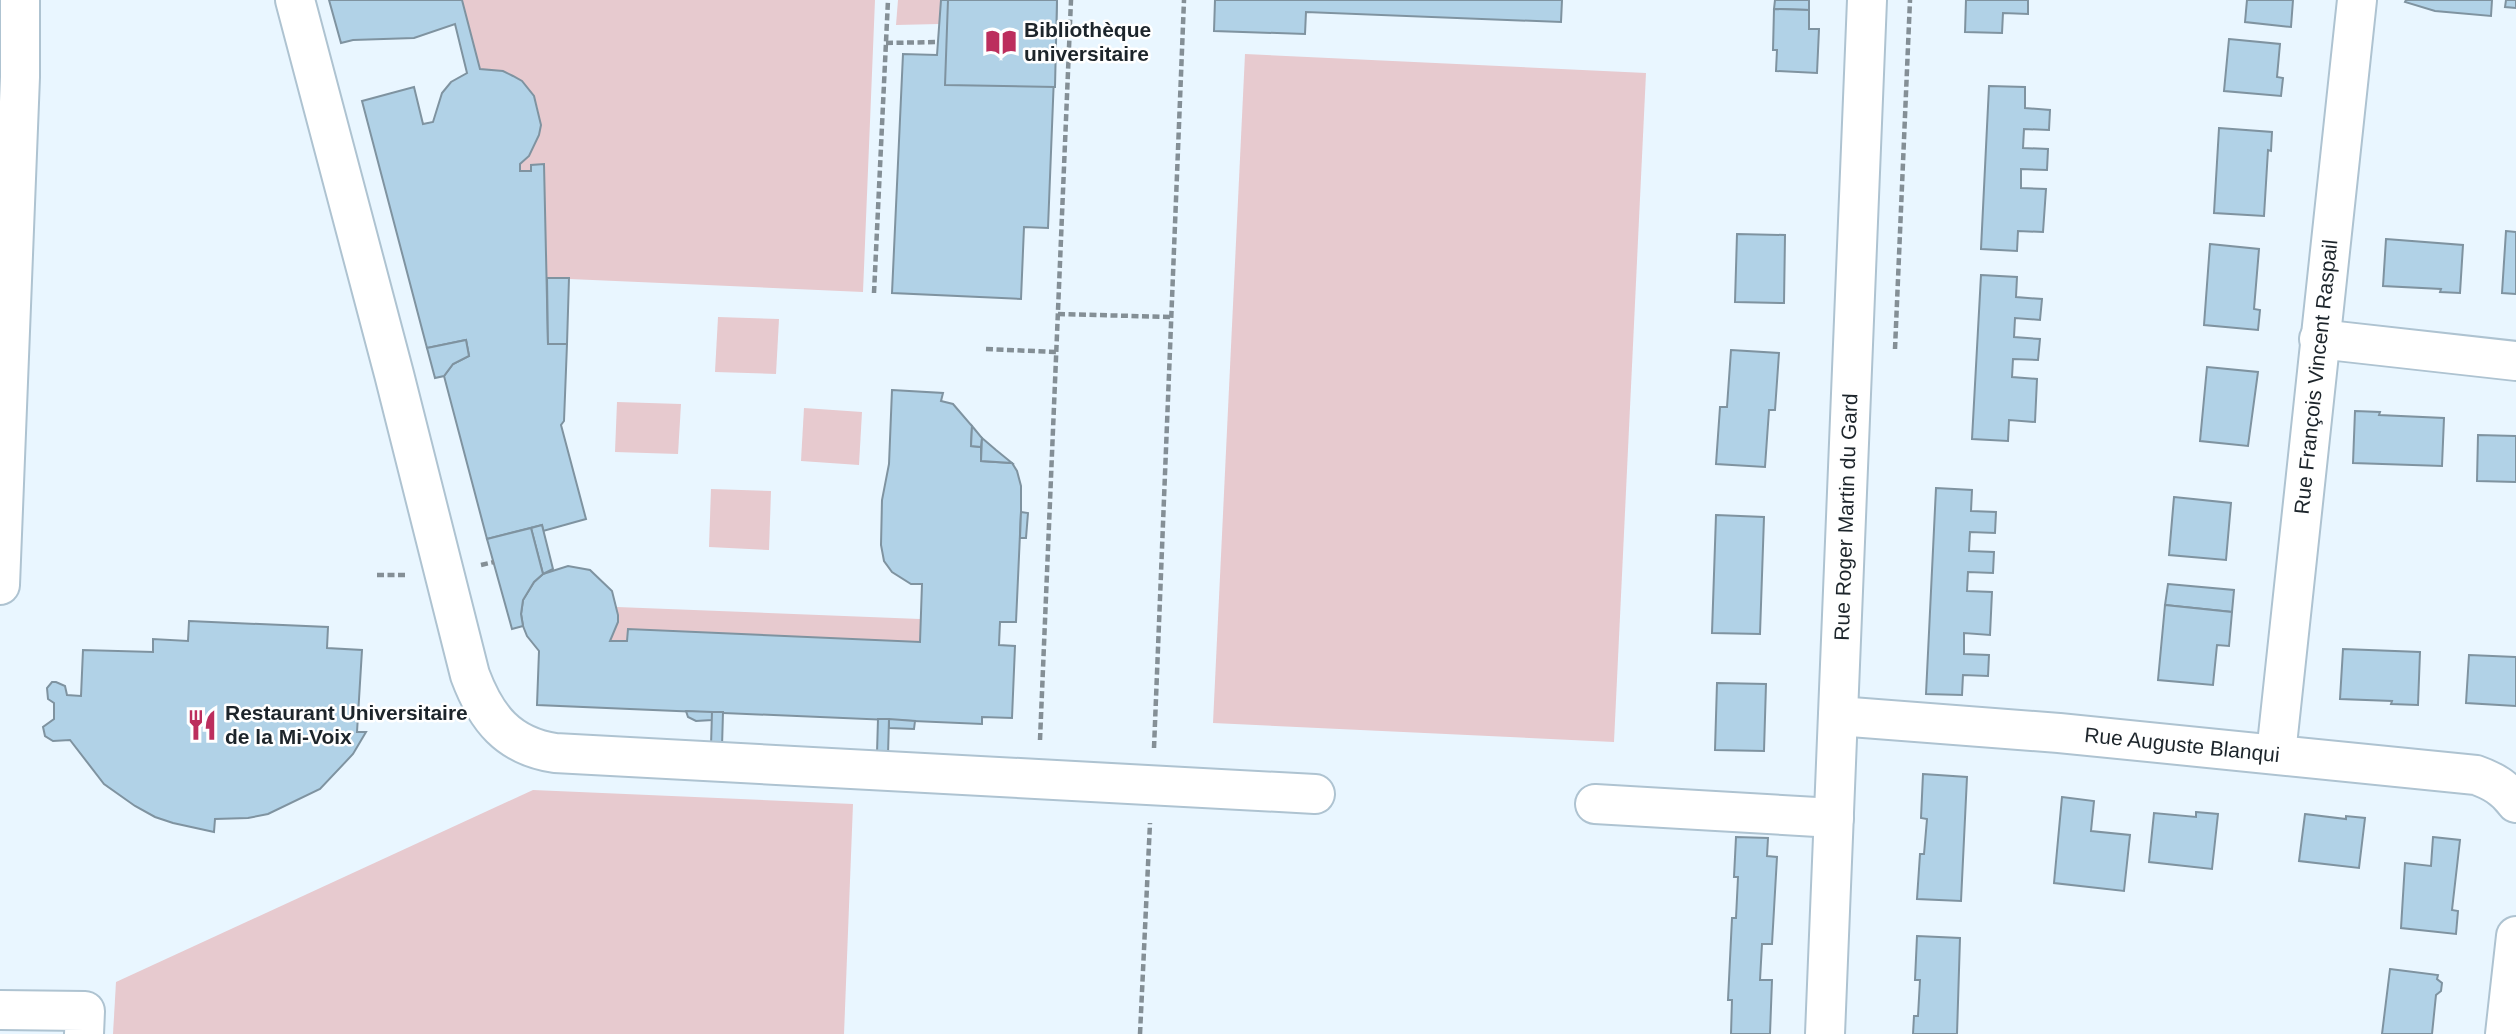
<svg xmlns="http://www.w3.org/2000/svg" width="2516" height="1034" font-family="Arial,sans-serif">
	<rect width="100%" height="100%" fill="#e9f6ff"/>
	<g fill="#e7cacf">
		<path d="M462,0h413l-12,292 -316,-14 -3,-113h-12l-1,6h-11v-7c28,-24 26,-71 -8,-89 -10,-5 -21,-5 -32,-6z"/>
		<path d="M898,0h43l-2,24 -43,1z"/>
		<path d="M1245,54l401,19 -32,669 -401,-19z"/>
		<path d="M718,317l61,2 -3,55 -61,-2z"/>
		<path d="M617,402l64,2 -3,50 -63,-2z"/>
		<path d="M804,408l58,4 -3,53 -58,-4z"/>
		<path d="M711,489l60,2 -2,59 -60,-3z"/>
		<path d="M617,607l303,12v23l-291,-13 -2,12h-17l8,-19z"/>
		<path d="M533,790l320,14 -9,230h-731l3,-52z"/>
	</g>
	<g fill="#b1d2e7" stroke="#7f93a0" stroke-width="2">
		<path d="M329,0h133l18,69 23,2 10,5 9,5 12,15 7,29 -2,10 -10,21 -9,8v7h11v-6l13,-1 4,180h19l-3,77 -3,4 25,94 -43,12 -1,-6 -55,14 -43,-163 9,-12 16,-8 -3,-16 -39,8 -65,-247 52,-14 9,37 10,-2 9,-29 9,-11 16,-9 -12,-49 -41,14 -61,2 -12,3z"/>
		<path d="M941,0h116l-9,228 -24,-1 -3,72 -129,-6 11,-239 34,1z"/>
		<path d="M948,0h109l-2,87 -110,-2z"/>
		<path d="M1215,0h347l-1,22 -255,-10 -1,22 -91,-3z"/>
		<path d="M1775,0h34v10l-35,-1z"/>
		<path d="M1966,0h62v14l-25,-1 -1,20 -37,-1z"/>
		<path d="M2247,0h46l-2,27 -46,-5z"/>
		<path d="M2406,0h86l-1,16 -56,-5 -30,-9z"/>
		<path d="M2506,0h10v8l-11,-1z"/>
		<path d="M1774,9l35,1v19h10l-2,44 -41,-2 1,-21h-4z"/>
		<path d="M2229,39l51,5 -3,33 6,1 -2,18 -57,-5z"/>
		<path d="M1989,86l36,1v21l25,2 -1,20 -25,-1 -1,19 25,1 -1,21 -26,-1v19l25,1 -3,43 -25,-1 -1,20 -36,-2z"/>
		<path d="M2219,128l53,4 -1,19 -3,-1 -4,66 -50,-3z"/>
		<path d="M2506,231l10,1v62l-14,-1z"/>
		<path d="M1737,234l48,1 -1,68 -49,-1z"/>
		<path d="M2386,239l77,6 -3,48 -20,-1 1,-3 -58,-3z"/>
		<path d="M2210,244l49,5 -5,60 6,1 -2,20 -54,-5z"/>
		<path d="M1981,275l36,2 -1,20 26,2 -2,21 -25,-2 -1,19 26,2 -2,21 -25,-1 -1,18 25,2 -2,43 -26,-2 -1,21 -36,-2z"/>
		<path d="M547,278h22l-2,66h-19z"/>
		<path d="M466,340l3,16 -16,8 -9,12 -9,2 -8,-30z"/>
		<path d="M1731,350l48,3 -4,57h-6l-4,57 -49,-3 4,-57h7z"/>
		<path d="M2207,367l51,5 -10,74 -48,-5z"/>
		<path d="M892,390l51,3 -2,8 12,3 19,22 -1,20 10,1v14l31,2 5,8 4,15v26l-5,110h-16l-1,23 16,1 -3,72 -30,-1v7l-445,-19 2,-54 -12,-15 -4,-10 -2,-12 2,-14 11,-18 9,-8 25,-8 22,4 22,21 6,24v7l-8,19h17l1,-12 292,13 2,-58h-11l-19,-12 -8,-11 -3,-16 1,-45 7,-36z"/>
		<path d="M2355,411l25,1 -1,3 65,3 -2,48 -89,-3z"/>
		<path d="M972,426l10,12 -1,9 -10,-1z"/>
		<path d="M2478,435l38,1v46l-39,-1z"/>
		<path d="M982,438l14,12 16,13 -31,-2z"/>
		<path d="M1936,488l36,2 -1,21 25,1 -1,21 -25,-1 -1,19 25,1 -1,21 -25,-1 -1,19 25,1 -2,43 -26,-2v21l25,1 -1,21 -25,-1 -1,20 -36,-1z"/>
		<path d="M2174,497l57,6 -5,57 -57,-5z"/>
		<path d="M1021,512l7,1 -2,25h-6z"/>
		<path d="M1716,515l48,2 -4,117 -48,-1z"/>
		<path d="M542,525l11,44 -10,5 -12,-46z"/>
		<path d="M531,528l12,46 -9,8 -11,18 -2,14 2,12 -11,3 -25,-90z"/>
		<path d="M2168,584l66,6 -2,22 -67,-7z"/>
		<path d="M2165,605l67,7 -3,34 -12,-1 -4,40 -55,-5z"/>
		<path d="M189,621l139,6 -1,21 35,2 -5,82h9l-13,22 -33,35 -52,25 -20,4 -33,1 -1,13 -41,-9 -18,-6 -20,-11 -31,-22 -34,-44 -17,1 -8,-5 -2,-9 11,-8v-16l-6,-4 -1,-11 5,-6h4l9,4 2,9 14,1 2,-46 70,2v-13l35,2z"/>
		<path d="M2343,649l77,3 -2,53 -27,-1 1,-3 -52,-2z"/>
		<path d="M2469,655l47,2v49l-50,-3z"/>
		<path d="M1717,683l49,1 -2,67 -49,-1z"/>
		<path d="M686,711l26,1v8l-16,1 -8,-4z"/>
		<path d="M712,712h11l-1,35 -11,-1z"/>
		<path d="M878,719h11l-1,35 -11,-1z"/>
		<path d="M889,719l26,2 -1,8 -25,-1z"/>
		<path d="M1923,774l44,3 -6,124 -44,-2 3,-45h4l3,-35 -6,-1z"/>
		<path d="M2062,797l32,4 -3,30 39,4 -6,56 -70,-8z"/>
		<path d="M2196,812l22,2 -6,55 -63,-7 5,-49 42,4z"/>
		<path d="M2305,814l41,5v-3l19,2 -6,50 -60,-7z"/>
		<path d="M1736,837l32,1 -1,18 10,1 -5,87h-10l-2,36h12l-2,54h-39l1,-34h-4l4,-82h4l2,-41h-4z"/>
		<path d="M2433,837l27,3 -8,70 6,1 -2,23 -55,-6 4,-65 26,3z"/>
		<path d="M1917,936l43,2 -3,96h-44l1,-18h4l2,-36h-5z"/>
		<path d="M2390,969l48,6 -1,4 5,4 -1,8 -5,4 -4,39h-50z"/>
	</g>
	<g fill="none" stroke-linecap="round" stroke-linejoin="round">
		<defs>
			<g id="minor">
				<path d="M295,0l99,374 76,301c16,43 38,71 85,78l760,41"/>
				<path d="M2319,339l197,22"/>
				<path d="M0,585l20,-508v-77"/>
				<path d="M1838,716l221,17 417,42c17,6 29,13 40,28"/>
				<path d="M2276,754l81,-754"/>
				<path d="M1595,804l239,14"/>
				<path d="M0,1010l85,1 -1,23"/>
				<path d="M1825,1034l42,-1034"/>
				<path d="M2505,1034l11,-98"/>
			</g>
		</defs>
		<use href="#minor" stroke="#aec3d1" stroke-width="42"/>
		<g stroke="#848f96" stroke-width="4.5" stroke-dasharray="7 3.5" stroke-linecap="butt">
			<path d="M886,43l52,-1"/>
			<path d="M874,293l14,-293"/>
			<path d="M1058,314l113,3"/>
			<path d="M986,349l70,3"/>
			<path d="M1895,349l15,-349"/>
			<path d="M481,565l13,-3"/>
			<path d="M377,575h30"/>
			<path d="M1040,740l31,-740"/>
			<path d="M1154,748l30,-748"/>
			<path d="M1140,1034l10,-211"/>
		</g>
		<use href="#minor" stroke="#fff" stroke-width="38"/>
	</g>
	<defs>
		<symbol id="library-bare" viewBox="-9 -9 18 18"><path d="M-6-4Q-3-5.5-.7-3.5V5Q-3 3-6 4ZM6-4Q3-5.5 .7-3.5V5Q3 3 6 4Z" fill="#bc2e5d" stroke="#fff" stroke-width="2.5" paint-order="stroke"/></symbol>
		<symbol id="restaurant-bare" viewBox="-9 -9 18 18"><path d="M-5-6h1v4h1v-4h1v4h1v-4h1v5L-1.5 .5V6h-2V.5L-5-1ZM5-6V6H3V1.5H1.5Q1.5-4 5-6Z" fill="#bc2e5d" stroke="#fff" stroke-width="2.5" paint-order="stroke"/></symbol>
	</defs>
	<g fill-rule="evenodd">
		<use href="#library-bare" x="979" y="20" width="44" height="44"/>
		<use href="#restaurant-bare" x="180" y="703" width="44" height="44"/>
	</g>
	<g text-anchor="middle" stroke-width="5" stroke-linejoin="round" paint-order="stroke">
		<g font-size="21" font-weight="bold" fill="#1d252b" stroke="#fff" text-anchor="start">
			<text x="1024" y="37">Bibliothèque<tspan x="1024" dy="24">universitaire</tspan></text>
			<text x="225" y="720">Restaurant Universitaire<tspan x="225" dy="24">de la Mi-Voix</tspan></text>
		</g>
		<g font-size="21" fill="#1d252b" stroke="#fff">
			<text transform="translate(2316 377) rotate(-84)" y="7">Rue François Vincent Raspail</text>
			<text transform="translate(1846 517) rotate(-88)" y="7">Rue Roger Martin du Gard</text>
			<text transform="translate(2182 745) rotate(6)" y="7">Rue Auguste Blanqui</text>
		</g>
	</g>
</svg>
